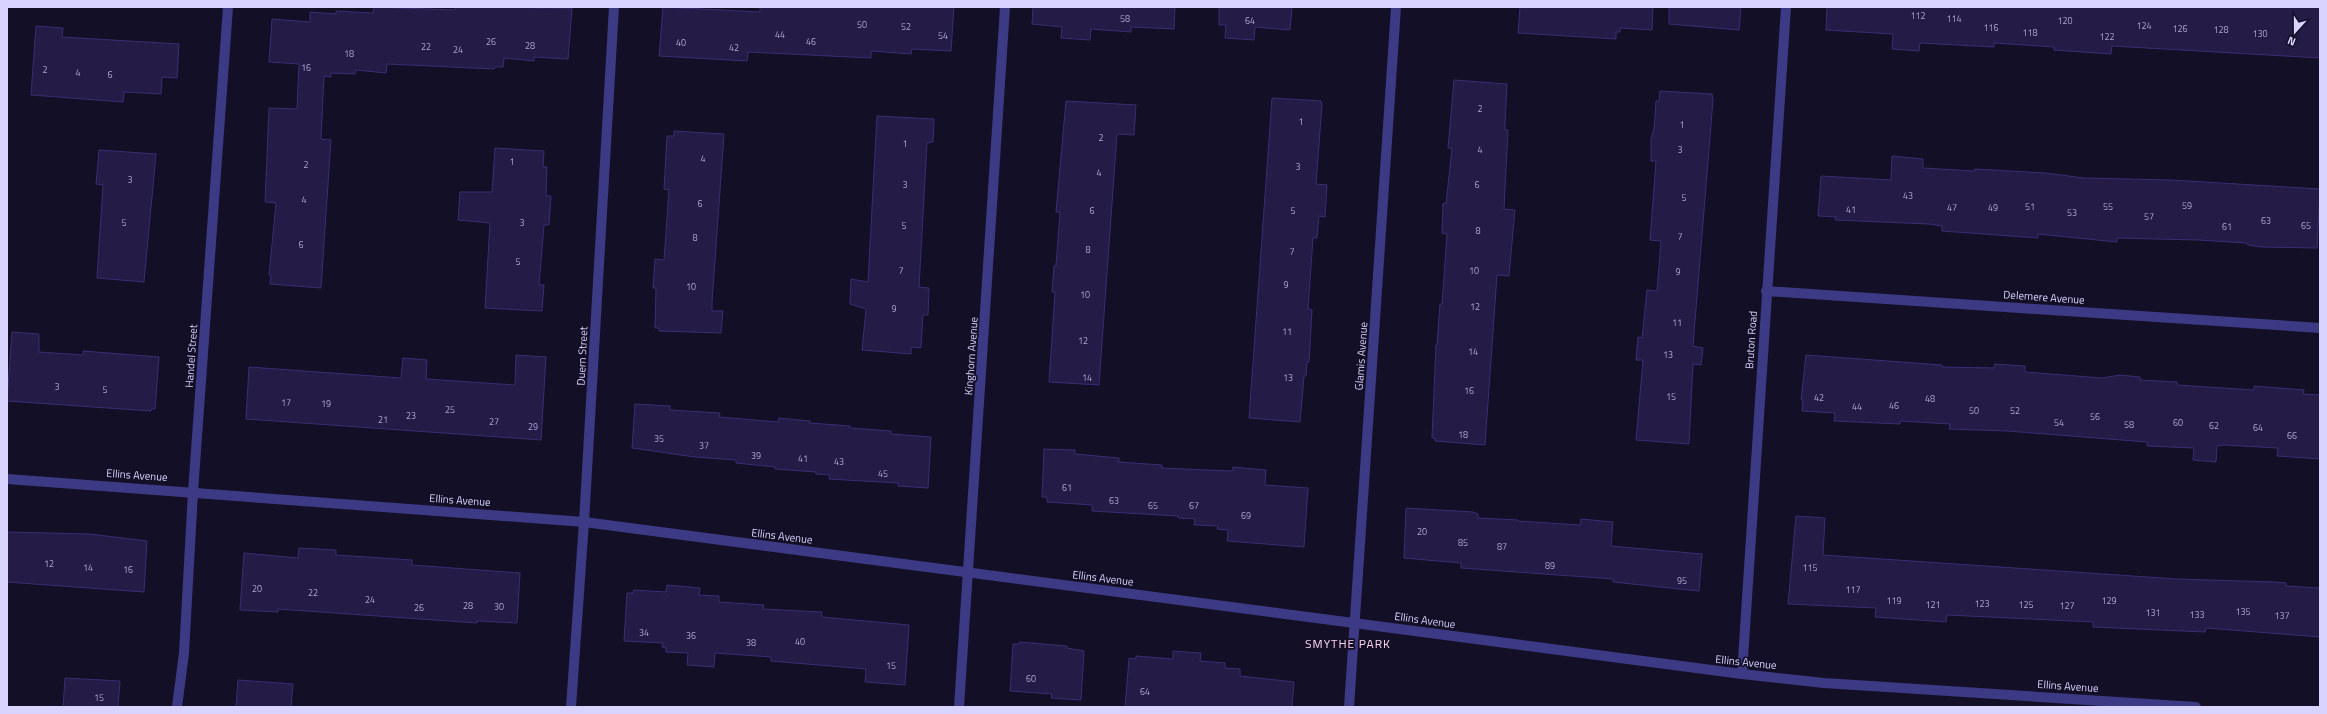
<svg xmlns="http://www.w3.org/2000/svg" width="2327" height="714" font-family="'Titillium Web',sans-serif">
	<rect width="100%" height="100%" fill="#130f26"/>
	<g fill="#241b47" stroke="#3b2d73">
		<path d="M374,7l81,3v-3l117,1 -4,51 -34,-2v4l-30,-3 -1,9h-8l-1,2 -107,-5 -1,9 -30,-3 -1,4 -24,-1v4l-7,-1 -3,63 10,1 -10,148 -51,-4 1,-9h-2l7,-72 -11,-1 4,-94 28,1 2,-45 -30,-2 3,-43 38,3v-10l26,2v-3l37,2z"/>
		<path d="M663,7l97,5v-5h194l-3,44 -39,-2 -1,5 -40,-3v7l-123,-6 -1,9 -88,-5z"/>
		<path d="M1033,7h142l-1,22 -43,-2v5l-40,-3 -1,11 -29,-2 1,-11 -30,-3z"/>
		<path d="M1219,7h73l-2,23 -35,-3 -1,13 -29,-2 1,-13h-7z"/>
		<path d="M1520,7h133l-1,23 -32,-2v4h-4v7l-98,-6z"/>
		<path d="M1669,7h72l-2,23 -70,-6z"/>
		<path d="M1827,7h493v51l-208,-12 -1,8 -57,-4v-3l-60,-4v4l-74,-4 -1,8 -27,-2 1,-15 -67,-4z"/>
		<path d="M36,26l27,2 -1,9 117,7 -2,34 -15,-1 -1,17 -37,-2 -1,10 -92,-7z"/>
		<path d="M1454,80l53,4 -2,40v6h3l-4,79 11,1 -6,66 -12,-1 -12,170 -50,-4v-3h-3l4,-93h1l3,-41h2l5,-70 -5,-1 1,-30 3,1 6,-56h-4z"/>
		<path d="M1660,91l52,3 1,6 -20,246 10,2 -2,17 -8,-1 -4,80 -53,-4 7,-80h-7l2,-23 4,1 5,-48 10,1 4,-50 -11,-1 6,-79h-5v-23l3,-9 2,-28h3z"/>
		<path d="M1272,98l49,3 1,4 -6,79 11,1 -2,32 -6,-1 -2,22h-4l-5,71 4,1 -3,52h-2l-1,14h-2l-4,46 -51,-4z"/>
		<path d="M1066,101l70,4 -2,30 -17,-1 -18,251 -50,-3 6,-90h-3l2,-26h2l4,-54h-4z"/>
		<path d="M877,116l57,3 -1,23 -6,1 -8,144 10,1 -1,27h-5l-2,33 -10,-1v7l-49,-4 4,-41 -16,-5 1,-25 17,3z"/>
		<path d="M674,131l50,3 -12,168v9h11l-2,22 -62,-2v-3h-4l1,-40h-3l2,-29 9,1 5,-70 -5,-1 3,-53h7z"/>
		<path d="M495,148l49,3 -1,16h4l-1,29h5l-2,29h-5l-5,60h5l-2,26 -57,-3 5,-85 -32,-3 2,-28h32z"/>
		<path d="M99,150l57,4 -12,128 -47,-4 6,-93 -7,-1z"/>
		<path d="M1892,156l31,3v9l51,3 1,-2 70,4 39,5 87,2 149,9 -3,59 -56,-1 -13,-2 -2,-2 -48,-3 -81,-2v4l-79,-8v4l-96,-7v-5l-13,-2 -94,-4 1,-3 -18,-1 3,-40 70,4z"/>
		<path d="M12,332l27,2v18l44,3v-4l76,6 -4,52h-4v2l-144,-10z"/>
		<path d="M516,355l30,2 -5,83 -295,-21 3,-52 152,11 2,-20 24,2 -1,19 89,6z"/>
		<path d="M1806,355l136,10v2l52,1 1,-4 30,2v6l77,6 18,-3 20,2v3l37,2v3l77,5v-4l50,4 -1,4 17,1v64l-43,-3 1,-8 -54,-3 -7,1 -1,16 -23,-2 1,-12 -47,-2v-4l-140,-11 -58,-2 1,-5 -50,-3v3l-66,-3 1,-8 -33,-2 1,-11h-2z"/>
		<path d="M635,404l35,2v4l50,3 -1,4 59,5 1,-4 31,3v2l40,3v2l41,3v3l40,3 -3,51 -30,-2v-3l-69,-4 1,-4 -14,-1v-2l-41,-3v-2l-39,-4v-3l-41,-3 -63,-9z"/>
		<path d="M1044,449l31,1v4l44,4v4l43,3v3l70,3 1,-4 33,3 -1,15 43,3 -4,59 -77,-6 1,-11 -11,-1 1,-3 -24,-1 1,-6 -17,-1v-2l-86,-5v-6l-45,-3v-5h-5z"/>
		<path d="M1406,508l67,4 5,2v4l40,2v1l62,4 1,-6 32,3 -2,24 91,8 -3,37 -86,-9v-3l-152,-11v-5l-57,-5z"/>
		<path d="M1796,516l29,2 -2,37 354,24 97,3 12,1v3l34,2v49l-114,-9 -1,4 -112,-5v-5l-146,-7 -1,7 -71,-5 1,-9 -88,-4z"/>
		<path d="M7,532l83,2 57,7 -3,51 -137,-10z"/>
		<path d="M299,548l37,2v5l76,5v5l108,8 -3,50 -40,-2v2l-199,-14v3l-38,-2 4,-57 54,5z"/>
		<path d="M667,585l33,3 -1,7 20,1v6l45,3 -1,4 59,3v5l87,8 -4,60 -40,-3 1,-13 -95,-8v-4l-56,-4 -1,14 -27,-2 1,-12 -22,-1v-4l-4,-1 1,-4 -39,-2 3,-48h6l1,-3 32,2z"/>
		<path d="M1019,642l48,4v2l17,3 -3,49 -30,-2 1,-4 -42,-3 3,-47h6z"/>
		<path d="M1173,651l28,2 -1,8 25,2v5l15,1v7l54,6 -2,25h-167l4,-49 7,1v-3l37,3z"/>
		<path d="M65,678l55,3 -2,26h-55z"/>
		<path d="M238,680l55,4 -2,23h-55z"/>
	</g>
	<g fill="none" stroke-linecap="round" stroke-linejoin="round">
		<g stroke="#3d3a85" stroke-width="10">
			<path d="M1766,291l554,37"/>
			<path d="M7,479l577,43 1158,152 82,9 372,24"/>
			<path d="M1742,674l44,-667"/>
			<path d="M177,707l7,-54 9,-161 35,-485"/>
			<path d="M571,707l13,-185 30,-515"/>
			<path d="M959,707l46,-700"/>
			<path d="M1349,707l47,-700"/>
		</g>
	</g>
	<g text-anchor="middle" stroke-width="3.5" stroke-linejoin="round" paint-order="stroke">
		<g font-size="9" fill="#aca6d1">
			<text x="1918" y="19">112</text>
			<text x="1125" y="22">58</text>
			<text x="1954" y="22">114</text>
			<text x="1250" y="24">64</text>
			<text x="2065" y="24">120</text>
			<text x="862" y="28">50</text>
			<text x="2144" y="29">124</text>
			<text x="906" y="30">52</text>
			<text x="1991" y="31">116</text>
			<text x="2180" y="32">126</text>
			<text x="2221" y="33">128</text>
			<text x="2030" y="36">118</text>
			<text x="2260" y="37">130</text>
			<text x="780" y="38">44</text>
			<text x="943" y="39">54</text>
			<text x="2107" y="40">122</text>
			<text x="491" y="45">26</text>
			<text x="811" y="45">46</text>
			<text x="681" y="46">40</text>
			<text x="530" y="49">28</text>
			<text x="426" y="50">22</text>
			<text x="734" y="51">42</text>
			<text x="458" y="53">24</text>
			<text x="349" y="57">18</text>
			<text x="306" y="71">16</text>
			<text x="45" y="73">2</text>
			<text x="78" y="76">4</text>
			<text x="110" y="78">6</text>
			<text x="1480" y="112">2</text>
			<text x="1301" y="125">1</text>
			<text x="1682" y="128">1</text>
			<text x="1101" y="141">2</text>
			<text x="905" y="147">1</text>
			<text x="1480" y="153">4</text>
			<text x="1680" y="153">3</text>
			<text x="703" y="162">4</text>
			<text x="512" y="165">1</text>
			<text x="306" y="168">2</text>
			<text x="1298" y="170">3</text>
			<text x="1099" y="176">4</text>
			<text x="130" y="183">3</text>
			<text x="905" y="188">3</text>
			<text x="1477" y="188">6</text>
			<text x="1908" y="199">43</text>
			<text x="1684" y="201">5</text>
			<text x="304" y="203">4</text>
			<text x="700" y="207">6</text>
			<text x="2187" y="209">59</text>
			<text x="2030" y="210">51</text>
			<text x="2108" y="210">55</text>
			<text x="1952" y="211">47</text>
			<text x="1993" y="211">49</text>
			<text x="1851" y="213">41</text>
			<text x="1092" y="214">6</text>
			<text x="1293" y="214">5</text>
			<text x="2072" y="216">53</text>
			<text x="2149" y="220">57</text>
			<text x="2266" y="224">63</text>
			<text x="124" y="226">5</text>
			<text x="522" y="226">3</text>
			<text x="904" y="229">5</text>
			<text x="2306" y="229">65</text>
			<text x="2227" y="230">61</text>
			<text x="1478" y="234">8</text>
			<text x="1680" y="240">7</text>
			<text x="695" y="241">8</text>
			<text x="301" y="248">6</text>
			<text x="1088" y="253">8</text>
			<text x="1292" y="255">7</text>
			<text x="518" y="265">5</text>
			<text x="901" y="274">7</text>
			<text x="1474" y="274">10</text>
			<text x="1678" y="275">9</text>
			<text x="1286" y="288">9</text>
			<text x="691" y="290">10</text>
			<text x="1085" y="298">10</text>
			<text x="1475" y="310">12</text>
			<text x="894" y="312">9</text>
			<text x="1677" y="326">11</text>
			<text x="1287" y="335">11</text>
			<text x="1083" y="344">12</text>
			<text x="1473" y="355">14</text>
			<text x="1668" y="358">13</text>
			<text x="1087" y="381">14</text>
			<text x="1288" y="381">13</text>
			<text x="57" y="390">3</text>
			<text x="105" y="393">5</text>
			<text x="1469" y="394">16</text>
			<text x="1671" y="400">15</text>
			<text x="1819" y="401">42</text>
			<text x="1930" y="402">48</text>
			<text x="286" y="406">17</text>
			<text x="326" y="407">19</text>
			<text x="1894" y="409">46</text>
			<text x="1857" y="410">44</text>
			<text x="450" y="413">25</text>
			<text x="1974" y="414">50</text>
			<text x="2015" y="414">52</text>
			<text x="411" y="419">23</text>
			<text x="2095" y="420">56</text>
			<text x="383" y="423">21</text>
			<text x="494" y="425">27</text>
			<text x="2059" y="426">54</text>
			<text x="2178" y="426">60</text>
			<text x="2129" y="428">58</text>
			<text x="2214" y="429">62</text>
			<text x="533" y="430">29</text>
			<text x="2258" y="431">64</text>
			<text x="1463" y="438">18</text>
			<text x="2292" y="439">66</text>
			<text x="659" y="442">35</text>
			<text x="704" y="449">37</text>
			<text x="756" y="459">39</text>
			<text x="803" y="462">41</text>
			<text x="839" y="465">43</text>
			<text x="883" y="477">45</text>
			<text x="1067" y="491">61</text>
			<text x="1114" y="504">63</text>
			<text x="1153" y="509">65</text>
			<text x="1194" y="509">67</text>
			<text x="1246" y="519">69</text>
			<text x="1422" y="535">20</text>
			<text x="1463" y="546">85</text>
			<text x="1502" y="550">87</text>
			<text x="49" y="567">12</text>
			<text x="1550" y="569">89</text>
			<text x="88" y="571">14</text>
			<text x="1810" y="571">115</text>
			<text x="128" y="573">16</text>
			<text x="1682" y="584">95</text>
			<text x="257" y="592">20</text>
			<text x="1853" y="593">117</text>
			<text x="313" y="596">22</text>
			<text x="370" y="603">24</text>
			<text x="1894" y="604">119</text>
			<text x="2109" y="604">129</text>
			<text x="1982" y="607">123</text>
			<text x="1933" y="608">121</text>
			<text x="2026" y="608">125</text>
			<text x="468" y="609">28</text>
			<text x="2067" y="609">127</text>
			<text x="499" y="610">30</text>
			<text x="419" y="611">26</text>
			<text x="2243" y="615">135</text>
			<text x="2153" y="616">131</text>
			<text x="2197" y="618">133</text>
			<text x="2282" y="619">137</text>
			<text x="644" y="636">34</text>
			<text x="691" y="639">36</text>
			<text x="800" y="645">40</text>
			<text x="751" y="646">38</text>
			<text x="891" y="669">15</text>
			<text x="1031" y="682">60</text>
			<text x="1145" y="695">64</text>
			<text x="99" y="701">15</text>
		</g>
		<g font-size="11" fill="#d9d4ff" stroke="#130f26">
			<text transform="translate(2044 297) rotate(4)" y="4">Delemere Avenue</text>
			<text transform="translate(1751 340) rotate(-86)" y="4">Bruton Road</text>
			<text transform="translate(191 356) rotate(-86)" y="4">Handel Street</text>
			<text transform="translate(582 356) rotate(-87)" y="4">Duern Street</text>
			<text transform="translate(971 356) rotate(-86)" y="4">Kinghorn Avenue</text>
			<text transform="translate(1361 356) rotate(-86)" y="4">Glamis Avenue</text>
			<text transform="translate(137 475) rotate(4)" y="4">Ellins Avenue</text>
			<text transform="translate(460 500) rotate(4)" y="4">Ellins Avenue</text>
			<text transform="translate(782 536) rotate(7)" y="4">Ellins Avenue</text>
			<text transform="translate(1103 578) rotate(7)" y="4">Ellins Avenue</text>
			<text transform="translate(1425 620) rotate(8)" y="4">Ellins Avenue</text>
			<text transform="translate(1746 662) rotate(6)" y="4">Ellins Avenue</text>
			<text transform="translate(2068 686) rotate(4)" y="4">Ellins Avenue</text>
		</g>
		<g font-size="12" letter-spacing="1" fill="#ffd6f0" stroke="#130f26">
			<text x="1348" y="648">SMYTHE PARK</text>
		</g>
	</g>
	<rect width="2327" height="714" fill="none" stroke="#d9d4ff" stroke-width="16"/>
	<g transform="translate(2295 32) rotate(201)" stroke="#130f26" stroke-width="3" paint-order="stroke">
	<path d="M0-3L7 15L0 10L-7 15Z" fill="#d9d4ff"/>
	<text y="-6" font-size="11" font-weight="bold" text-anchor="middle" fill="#d9d4ff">N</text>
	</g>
</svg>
